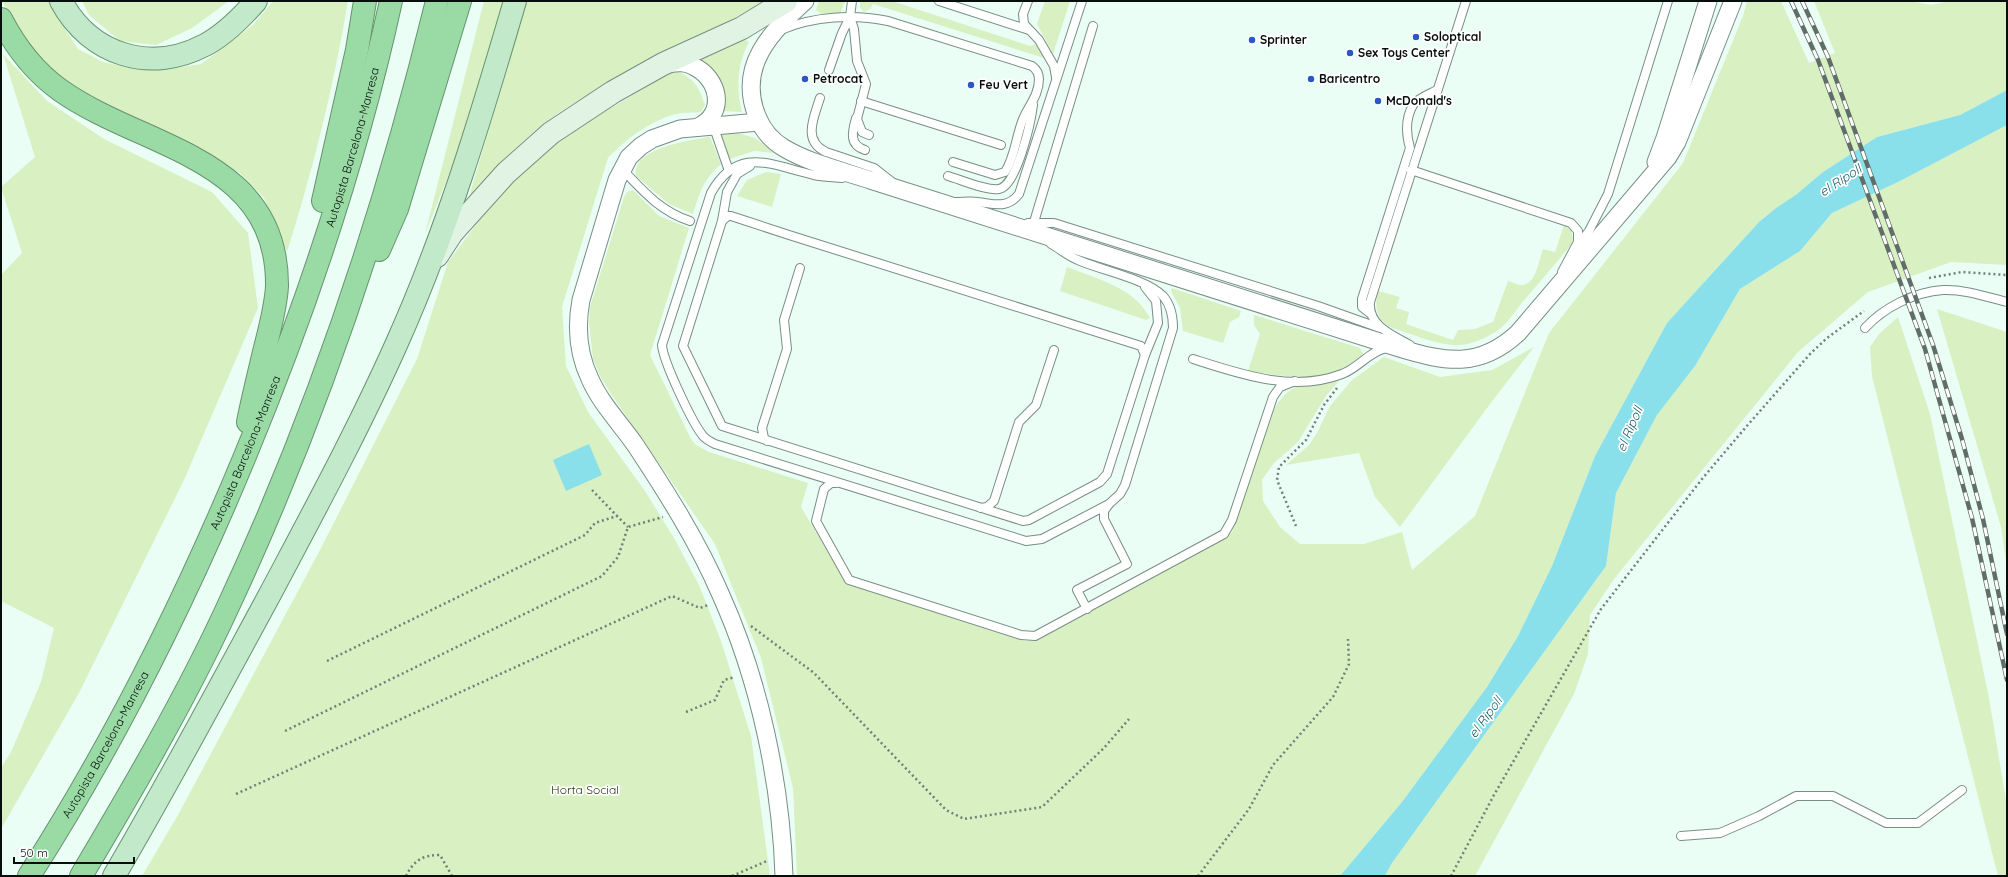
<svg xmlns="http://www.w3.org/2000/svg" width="2008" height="877" font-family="Quicksand,sans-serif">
	<rect width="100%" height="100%" fill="#ebfef6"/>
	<g fill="#d8f0c2">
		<path d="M2,1h50l4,14 22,34 25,13 33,7h31l34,-5 52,-39 20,-24h75c-14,84 -35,169 -61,251l-23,-54 -24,-25 -81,-43 -65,-28 -41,-27 -27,-27z"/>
		<path d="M82,1h147l-37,27 -36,17 -36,-4 -31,-26z"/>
		<path d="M484,1h20l-44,145 -35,88z"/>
		<path d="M526,1h239c-67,39 -140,68 -205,111 -34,22 -63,56 -91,85z"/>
		<path d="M819,1h26l-5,13 -17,1 -7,-5z"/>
		<path d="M860,1h32l138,45 6,-2 8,14 -171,-54 -3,5 -6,3 -4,-4z"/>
		<path d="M1045,1h25l-17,53 -16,-30z"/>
		<path d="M1747,1h34l28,62 26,-10 -21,-52h95l22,4 19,-4h57v89l-47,25 -83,22 -54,35 -26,22 -21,14 -17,14 -92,101 -72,133 -43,110 -34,70 -31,51 -85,115 -62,74h-543l-4,-88 -32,-130 -46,-114 -104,-150 -11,-18 -7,-17 -4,-36 1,-16 34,-110 3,-5 6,-2 26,26 30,12 -39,127 41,84 5,6 13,7 99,31 -7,24 46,77 178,57h10l189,-102 8,-7 38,-117c7,-11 15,-24 28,-29l41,-5 -13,15 -28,46 -24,21 -12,17 1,21 17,26 20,17h64l38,-12 10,38 63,-54 74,-183 134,-170 60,-147z"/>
		<path d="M742,38l7,4c-12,23 -13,44 -7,70l-20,-1 -31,-54z"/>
		<path d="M3,54l44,47 57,38 108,53 36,41 10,75 -74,172 -105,213 -78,136v-61l10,-16 30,-70 13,-54 -53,-27v-326l21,-22 -21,-66 34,-30z"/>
		<path d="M675,70c19,9 23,14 30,35l-4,7c-8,1 -18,0 -25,2 -26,7 -50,25 -68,44l-46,149 4,59 22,46 57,79 29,47 25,47 22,56 30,95 19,140h-628l36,-61 142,-265 97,-191 31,-97 51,-68 60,-55z"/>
		<path d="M2007,125v140l-56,-3 -83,30 -70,60 -184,227 -24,36 -2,39 -14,40 -99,182h-90l7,-13 214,-297 10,-73 41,-78 38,-49 45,-77 60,-38 32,-38 68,-32z"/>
		<path d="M738,133l17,5 20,15 -21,-2 -24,8 -9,-24z"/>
		<path d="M710,137l11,27c-18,16 -21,28 -28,50l-24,-10 -33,-28c-5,-28 55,-36 74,-39z"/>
		<path d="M766,172l15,2 -9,33 -35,-11 10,-16z"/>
		<path d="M1564,225l7,5 2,9 -1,5c-17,20 -34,40 -51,60 -7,9 -15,21 -24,27 -11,7 -25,13 -37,14 -21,1 -42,-9 -62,-15 -20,-6 -25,-20 -20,-39l22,6 -4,11 13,4 -3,12 47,16 5,-10 17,-1 18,-7 15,-41c4,1 9,4 13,4 15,1 18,-26 22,-36l12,3z"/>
		<path d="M1067,267c30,12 67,20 83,51l-4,2 -86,-29z"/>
		<path d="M1172,288l69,23 -2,6 -9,5 -7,21 -40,-12 -3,-23 -9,-17z"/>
		<path d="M1937,309l70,23v235l-6,-40z"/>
		<path d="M1254,315l106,33 3,6c-10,8 -20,16 -32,19 -26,8 -57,2 -83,-2l12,-37 -6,-9z"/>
		<path d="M1898,317l32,97 59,284 18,108v70h-9l-126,-500 -2,-29 9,-13z"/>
		<path d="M1534,347l-44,57 -90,123 -25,-30 -16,-44 -73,12 23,-20 8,-12 13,-27 22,-26 32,-23 56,20 52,-7z"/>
	</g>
	<g fill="#89dfea">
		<path d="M2007,90v35l-107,56 -68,32 -32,38 -60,38 -45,77 -38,49 -41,78 -10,73 -214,297 -7,13h-45l62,-74 85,-115 31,-51 34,-70 43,-110 72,-133 92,-101 17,-14 21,-14 26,-22 54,-35 83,-22z"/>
		<path d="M589,444l13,31 -36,16 -13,-31z"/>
	</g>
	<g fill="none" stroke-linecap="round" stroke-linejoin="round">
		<defs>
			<g id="lane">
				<path d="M852,1l-2,16 4,12 3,32 9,23 -9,35 5,13 7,3"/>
				<path d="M939,1l90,29"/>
				<path d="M1028,1l-5,13 1,10 15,16 15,26 2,11"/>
				<path d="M781,30c33,-14 72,-16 107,-9l144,45c4,3 7,7 7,13 0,16 -10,26 -16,40 -7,17 -8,38 -18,53l-10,3 -42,-13"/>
				<path d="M829,70l13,-37 8,-16"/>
				<path d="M820,98c-6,19 -18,43 6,54l48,16 18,14"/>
				<path d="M861,101l140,44"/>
				<path d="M856,118c-4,14 -7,27 9,32"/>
				<path d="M713,125l16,46"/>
				<path d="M750,166l-13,8 -10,18 -5,29 -39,125 39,80 301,95 6,-1 71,-38 7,-8 38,-119 13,-32 -2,-22 -11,-14"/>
				<path d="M622,169c21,22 38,42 68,52"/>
				<path d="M1411,170l160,53 7,8v11l-16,30"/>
				<path d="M948,176c14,4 38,15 51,13 18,-3 32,-68 34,-84"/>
				<path d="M842,178c-9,-1 -19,-1 -28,-3 -41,-9 -76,-31 -103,18l-49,152c1,16 31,80 42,92 3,3 7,5 11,7l311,97 16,-2 67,-35 11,-10 5,-9 48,-157c0,-11 -2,-23 -10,-32 -16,-17 -63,-26 -85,-36 -10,-4 -18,-11 -27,-16"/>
				<path d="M956,202c7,0 15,-1 22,0 17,2 29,7 41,-8l63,-193"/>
				<path d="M722,221l6,-5h3l58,19 352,111 4,9"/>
				<path d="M1028,223h26l264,83 62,22"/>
				<path d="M1031,232l62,-206"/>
				<path d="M1574,250l15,-19 19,-37 60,-193"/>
				<path d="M1371,314l-9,-7v-8l48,-151c-4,-14 -5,-29 3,-43 5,-7 17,-11 24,-15"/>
				<path d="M1865,328c19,-21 50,-36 78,-38 21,-1 44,7 64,12"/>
				<path d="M1410,345c-18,-10 -42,-19 -40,-43l96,-301"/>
				<path d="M1193,359c47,15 100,34 149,15 17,-6 26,-22 44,-26"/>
				<path d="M767,441l-3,-3 -2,-10 25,-79 -3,-29 16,-52"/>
				<path d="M836,483h-5l-7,6 -8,32 33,59 172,55 14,1 189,-102 8,-14 41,-123 7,-10 15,-6"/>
				<path d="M981,508l6,-1 7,-6 25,-79 17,-17 18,-55"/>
				<path d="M1087,609l-10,-19 50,-26 -23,-45v-8l5,-7"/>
				<path d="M1681,836l39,-3 39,-17 37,-20h37l53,27h32l44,-33"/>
			</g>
			<g id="street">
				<path d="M805,1c-34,31 -68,65 -48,115 5,13 15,25 27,32 27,16 60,23 89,33l526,167c46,14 80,21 119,-15l150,-176 9,-15 56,-141"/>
				<path d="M665,64c10,-1 19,-3 28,2 26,12 34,47 5,61"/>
				<path d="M759,122l-79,7 -28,10 -11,7 -12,11 -12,23 -36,120c-5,27 -3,54 9,79 11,25 31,45 46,67 31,47 62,96 84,147 39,86 61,189 64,283"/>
				<path d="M1656,162l9,-24 43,-137"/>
			</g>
			<path id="secondary" d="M437,256l15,-23 54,-60 45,-40 62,-41 50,-28 79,-36 44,-27"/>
			<g id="primary">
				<path d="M61,1c29,54 89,73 144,44 19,-10 37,-28 51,-44"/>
				<path d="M114,876c54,-92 104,-186 155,-280 44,-83 89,-166 127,-251 50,-111 85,-228 119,-344"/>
			</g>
			<g id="highway">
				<path d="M1,19c14,27 34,53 59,71 83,59 218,66 217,196 -1,20 -7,42 -12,62 -6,25 -12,49 -17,74"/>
				<path d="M323,201l34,-151 8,-49"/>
				<path d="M379,250l18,-41 63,-208"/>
				<path id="s1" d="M29,876c85,-133 156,-275 216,-420 61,-147 112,-300 146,-455"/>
				<path d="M81,876c51,-86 102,-173 144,-263 92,-196 161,-403 212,-612"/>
			</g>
		</defs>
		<use href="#lane" stroke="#788e84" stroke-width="10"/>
		<use href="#street" stroke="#788e84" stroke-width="19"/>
		<use href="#secondary" stroke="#788e84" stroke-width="24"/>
		<use href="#primary" stroke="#66936f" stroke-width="24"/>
		<use href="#highway" stroke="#66936f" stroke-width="24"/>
		<g stroke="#727f7a" stroke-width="2.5" stroke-dasharray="2 3" stroke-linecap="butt">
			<path d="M1929,278l33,-6 45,3"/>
			<path d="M592,490l25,26"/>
			<path d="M1296,526l-19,-46 2,-13 27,-27 18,-35 13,-17"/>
			<path d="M751,626l63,47 132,137 18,9 78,-12 62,-59 25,-29"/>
			<path d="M327,661l258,-126 10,-12 22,-7 11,11"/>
			<path d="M686,712l29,-12 9,-20 11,-3"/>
			<path d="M285,731l317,-155 16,-19 10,-30 35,-10"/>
			<path d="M236,794l436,-198 28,12 8,-3"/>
			<path d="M406,876c8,-16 17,-21 34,-21l12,21"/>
			<path d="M732,876l35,-15"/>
			<path d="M1198,876l51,-67 24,-44 60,-68 16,-33 -1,-25"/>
			<path d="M1451,876l43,-81 107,-186 101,-130 44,-52 64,-73 17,-16 37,-27"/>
		</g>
		<use href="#lane" stroke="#fff" stroke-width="8"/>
		<use href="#street" stroke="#fff" stroke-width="17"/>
		<use href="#secondary" stroke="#e1f4e4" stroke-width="22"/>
		<use href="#primary" stroke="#c2e9c9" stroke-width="22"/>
		<use href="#highway" stroke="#9adba5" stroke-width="22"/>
		<defs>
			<g id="rail">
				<path d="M1791,1l27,59 107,289 47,169 35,162"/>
				<path d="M1802,1l26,56 105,288 29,94 21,80 24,115"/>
			</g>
		</defs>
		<use href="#rail" stroke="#616d68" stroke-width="4.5"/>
		<use href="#rail" stroke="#fff" stroke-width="3" stroke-dasharray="9" stroke-linecap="butt"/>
	</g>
	<g fill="#2958c6" stroke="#fff" stroke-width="1.5">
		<circle cx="1416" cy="37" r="4"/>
		<circle cx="1252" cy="40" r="4"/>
		<circle cx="1350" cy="53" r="4"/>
		<circle cx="805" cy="79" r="4"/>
		<circle cx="1311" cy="79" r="4"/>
		<circle cx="971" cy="85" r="4"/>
		<circle cx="1378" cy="101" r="4"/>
	</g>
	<g text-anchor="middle" stroke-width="3.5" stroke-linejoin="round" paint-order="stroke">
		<g font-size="12" font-weight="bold" fill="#060e0b" stroke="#fff" text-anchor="start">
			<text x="1424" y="41">Soloptical</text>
			<text x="1260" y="44">Sprinter</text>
			<text x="1358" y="57">Sex Toys Center</text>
			<text x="813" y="83">Petrocat</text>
			<text x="1319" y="83">Baricentro</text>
			<text x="979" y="89">Feu Vert</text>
			<text x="1386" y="105">McDonald's</text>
		</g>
		<g font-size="12" fill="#060e0b" stroke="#fff">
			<text dy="4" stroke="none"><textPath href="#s1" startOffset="800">Autopista Barcelona-Manresa</textPath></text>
			<text dy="4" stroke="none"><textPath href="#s1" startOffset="476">Autopista Barcelona-Manresa</textPath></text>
			<text dy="4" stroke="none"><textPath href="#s1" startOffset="152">Autopista Barcelona-Manresa</textPath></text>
		</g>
		<g font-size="12" fill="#26380f" stroke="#fff">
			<text x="585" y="794">Horta Social</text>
		</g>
		<g font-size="13" font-style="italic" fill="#186068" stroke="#fff">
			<text transform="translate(1840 180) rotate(-33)" y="5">el Ripoll</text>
			<text transform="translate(1629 429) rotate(-67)" y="5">el Ripoll</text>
			<text transform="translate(1485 717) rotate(-54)" y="5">el Ripoll</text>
		</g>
	</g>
	<rect width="2008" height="877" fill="none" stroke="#060e0b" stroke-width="4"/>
	<path d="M14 857v6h120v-6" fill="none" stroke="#060e0b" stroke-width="2"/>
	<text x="20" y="857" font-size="12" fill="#060e0b" stroke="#ffffff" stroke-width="3" paint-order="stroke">50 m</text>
</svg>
